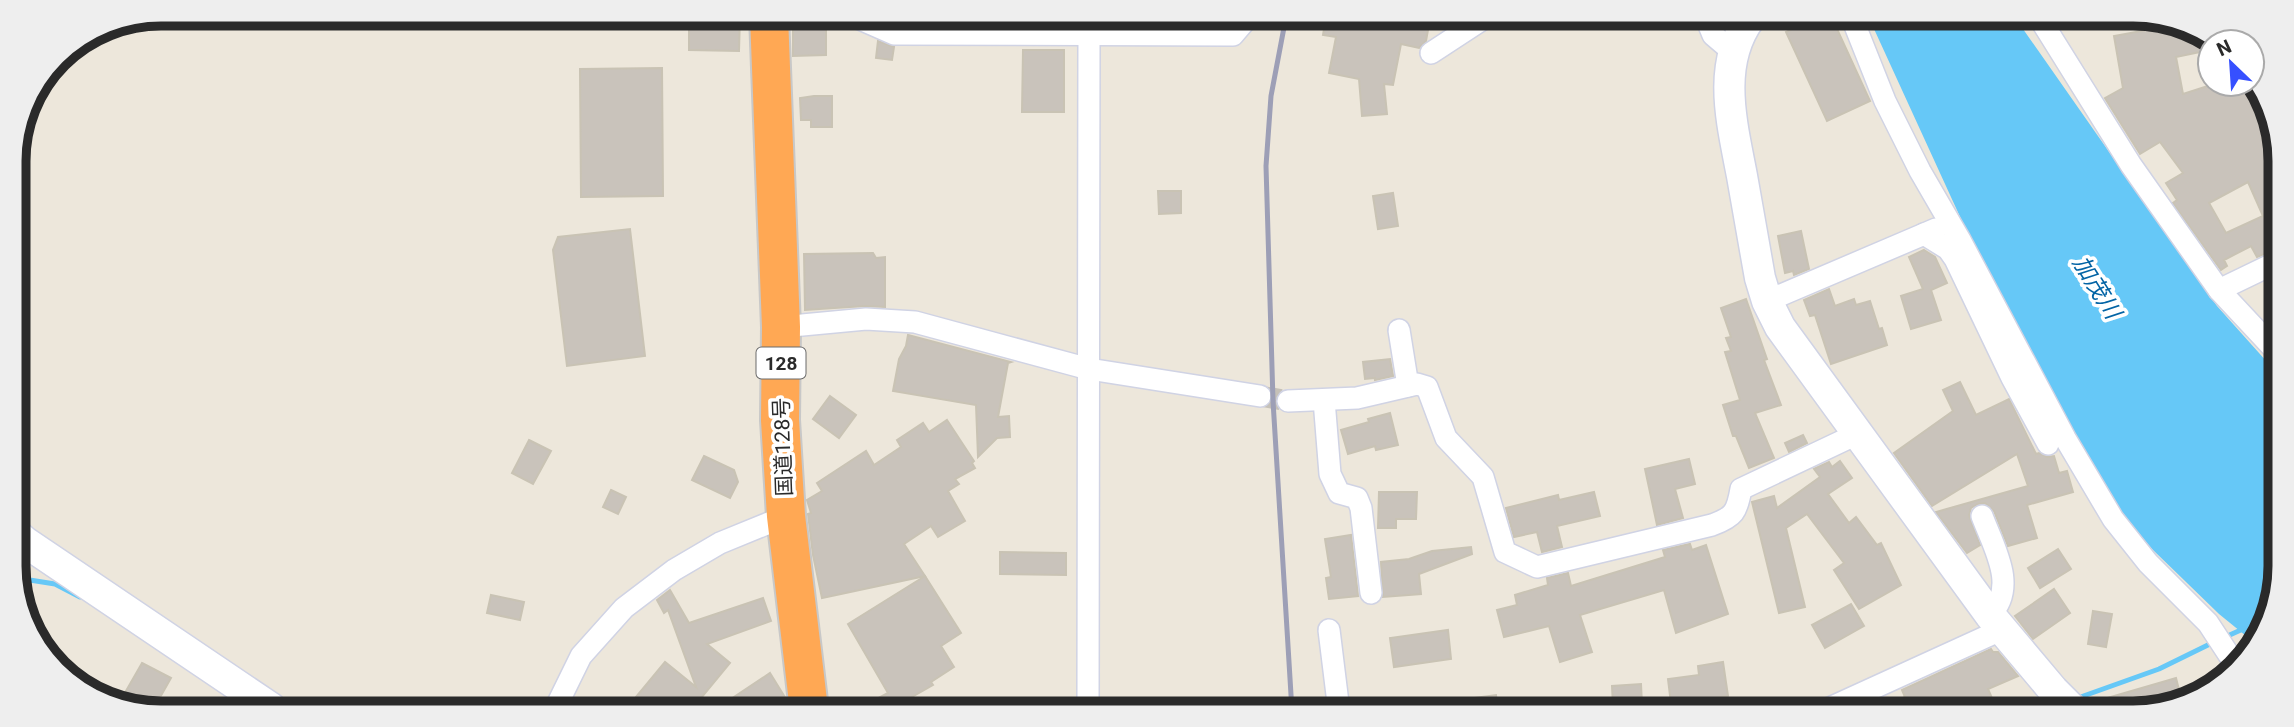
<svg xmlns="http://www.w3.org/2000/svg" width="2294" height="727" font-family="Roboto,'Noto Sans JP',sans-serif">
	<rect width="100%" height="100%" fill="#ede7db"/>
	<path fill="#66c8f7" d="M1869,18l147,1 201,287 59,66 -1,232 -24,36 -32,-26 -66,-64 -30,-34 -96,-153z"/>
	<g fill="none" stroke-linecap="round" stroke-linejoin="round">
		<g stroke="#66c8f7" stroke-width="5">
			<path d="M17,578l38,6 25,13"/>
			<path d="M2223,638l20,-9"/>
			<path d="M2075,699l84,-30 55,-27"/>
			<path d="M2043,712l13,-6"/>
		</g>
	</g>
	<g fill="#c9c3bb" stroke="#c9c3b4" stroke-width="2" fill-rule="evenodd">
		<path d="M689,15h51l-1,36 -50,-1z"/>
		<path d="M1326,17l104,2 -4,22 -7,7 -18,-4 -8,41 -9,-1 3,30 -25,2 -3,-37 -30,-6 7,-36 -13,-2z"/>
		<path d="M1815,18h17l38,83 -43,20 -41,-89z"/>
		<path d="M793,20h33v35l-33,1z"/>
		<path d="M2179,24l31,19v7l-34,7 7,37 31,-10h39l24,49v116l-20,8 -6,-11 -27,14 3,6 -6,4 -48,-67 4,-3 -11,-17 17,-10 -23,-31 -20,12 -35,-56 18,-10 -9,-52zM2248,182l15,34 -37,17 -17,-30z"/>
		<path d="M878,41l16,6 -2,13 -16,-2z"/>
		<path d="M1023,50h41v62h-42z"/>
		<path d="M662,68l1,128 -82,1 -1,-128z"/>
		<path d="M814,96h18v31h-21v-7h-10l-1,-22z"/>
		<path d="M1158,191h23v22l-22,1z"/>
		<path d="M1393,193l5,33 -20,3 -5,-33z"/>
		<path d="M630,229l15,127 -78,10 -14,-116 5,-13z"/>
		<path d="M1801,231l8,38 -15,6 -1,-4 -8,2 -7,-37z"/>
		<path d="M1924,250l11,7 12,26 -16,7 10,30 -30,9 -10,-33 22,-7 -14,-32z"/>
		<path d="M873,253l3,5 9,-1v50l-20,-1 -60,4 -1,-56z"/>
		<path d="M1829,289l6,17 19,-7 2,6 14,-4 9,28 3,-1 5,17 -56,19 -16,-49 -5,1 -6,-16z"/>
		<path d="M1746,299l21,60 -3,1 17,45 -26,8 19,45 -25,10 -13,-32h-3l-10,-31 17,-5 -15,-48 6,-1 -5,-13 5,-1 -10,-29z"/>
		<path d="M908,335l103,27 -3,1 -10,54 11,-1 1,21 -13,1 -19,19 -2,-52 -83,-14 6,-32 7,-13z"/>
		<path d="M1390,359l3,17 -18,4v-2l-10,1 -2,-17z"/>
		<path d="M1960,382l16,33 33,-16 27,55 3,-1 8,4 7,-1 5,17 8,-2 6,21 -46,13 10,33 -29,8 -14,-35 -9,-8 -7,1 -7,4 -2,7 11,30 -13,8 -31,-41 92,-26 -11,-32 -85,52 -38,-53 59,-42 -10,-21z"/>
		<path d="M830,396l26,19 -17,23 -26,-19z"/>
		<path d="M1390,413l8,32 -22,5 -1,-4 -27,8 -7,-24 28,-8 -1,-3z"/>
		<path d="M947,420l27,41 -2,2 3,5 -20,11 4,5 -11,7 17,30 -27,16 -7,-11 -27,18 21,32 -103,22 -9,-43 -5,-41 3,-1 -4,-13 15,-9 -5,-8 49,-32 8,14 27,-18 -4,-7 26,-17 6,9z"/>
		<path d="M1803,435l4,8 -18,9 -4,-9z"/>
		<path d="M529,440l22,11 -18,33 -21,-11z"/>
		<path d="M704,456l30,14 4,12 -8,16 -38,-18z"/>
		<path d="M1689,459l6,25 -20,5 8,29 -26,7 -12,-56z"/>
		<path d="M1840,461l12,17 -24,16 21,29 7,-6 21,28 4,-2 20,42 -42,24 -25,-39 10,-7 -37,-49 -21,14 19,79 -26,6 -27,-111 22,-6 3,12 43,-31 -6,-8 15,-7 3,5z"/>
		<path d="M611,490l15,7 -8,17 -15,-7z"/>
		<path d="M1379,492h38l-1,27h-20v9h-18z"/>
		<path d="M1594,492l6,24 -43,10 5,21 -20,5 -5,-20 -23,5 -8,-29 52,-13 1,5z"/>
		<path d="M1351,535l7,61 -29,3 -3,-21 5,-1 -6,-38z"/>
		<path d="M1690,544l2,6 14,-5 22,69 -52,19 -12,-43 -84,25 12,37 -32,10 -11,-36 -45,11 -7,-27 20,-5 -2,-10 33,-10 -1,-7 21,-5 3,13 94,-29 -2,-7z"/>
		<path d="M1471,547l1,7 -53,20 2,20 -38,3 -2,-35 28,-3 23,-8z"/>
		<path d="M2058,549l13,20 -31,19 -12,-20z"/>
		<path d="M1000,552l66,1v22l-66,-1z"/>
		<path d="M925,576l36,57 -20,13 13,21 -23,15 2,3 -44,25h-33l32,-17 -40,-69z"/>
		<path d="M2054,589l16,24 -37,26 -18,-23z"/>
		<path d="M670,590l19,33 74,-25 8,23 -64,23 23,19 -38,46h-66l39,-47 31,25 -28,-77 -4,3 -7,-13z"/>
		<path d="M491,595l33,7 -4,18 -33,-7z"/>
		<path d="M1851,604l13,22 -39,22 -13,-23z"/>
		<path d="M2093,611l19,3 -6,33 -18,-3z"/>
		<path d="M1448,630l3,29 -57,8 -4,-29z"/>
		<path d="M1991,649l2,3h5l20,24 -30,13 10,23h-126l33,-15 -3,-7z"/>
		<path d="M1723,662l5,34 -27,4 1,9 -30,3 -4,-33 31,-4 -1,-9z"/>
		<path d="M142,663l29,15 -17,30h-31l-5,-3z"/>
		<path d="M770,673l16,26 -16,10h-54z"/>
		<path d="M2176,678l5,20 -39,15h-49l-2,-7 13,-7z"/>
		<path d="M1641,684l1,21 -29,1 -1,-20z"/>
		<path d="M1496,695l2,16h-54l-1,-9z"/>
	</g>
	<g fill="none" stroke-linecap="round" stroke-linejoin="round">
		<path stroke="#c6c1b8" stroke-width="21" stroke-dasharray="21 10" stroke-linecap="butt" d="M1260,396l28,5"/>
		<defs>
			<g id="street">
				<path d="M853,16l41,18 339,1 11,-13 2,-5"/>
				<path d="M1706,18l7,17 20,17"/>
				<path d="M1852,18l33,83 35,70 40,69 105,198 48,81 35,44 60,60 21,32"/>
				<path d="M2040,19l91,146 88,125 57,61"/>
				<path d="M1431,53l55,-36"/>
				<path d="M1924,234l24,15 7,10 57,119 36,66"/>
				<path d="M2219,290l58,-28"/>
				<path d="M1767,301l169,-72"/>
				<path d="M781,327l85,-8 49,3 174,47 171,27"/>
				<path d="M1399,330l9,56"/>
				<path d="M1324,400l6,74 9,19 18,5 4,10 10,85"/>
				<path d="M1288,401l69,-3 60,-14 10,3 19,51 37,39 22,75 32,15 175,-42c22,-8 25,-13 29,-36l116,-55"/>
				<path d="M1982,516c12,32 36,71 8,99"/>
				<path d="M1329,630l10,81"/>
				<path d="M555,709l26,-53 43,-48 50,-38 46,-27 66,-27"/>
				<path d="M1088,710l1,-677"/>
				<path d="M1821,712l182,-83"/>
			</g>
			<g id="secondary">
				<path d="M1750,18c-34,47 -18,105 -8,158 6,34 12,68 18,102l7,23 13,26 210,288 63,75 23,23"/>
				<path d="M16,534l9,8 246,166"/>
			</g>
			<path id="highway" d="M769,16l12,311 -1,93 6,96 23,194"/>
		</defs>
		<use href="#street" stroke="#d0d3e4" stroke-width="24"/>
		<use href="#secondary" stroke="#d0d3e4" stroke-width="33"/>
		<use href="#highway" stroke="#c8c8c8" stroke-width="42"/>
		<use href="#street" stroke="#fff" stroke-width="21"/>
		<use href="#secondary" stroke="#fff" stroke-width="30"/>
		<use href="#highway" stroke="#ffa854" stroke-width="38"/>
		<path stroke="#9d9fb6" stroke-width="5" d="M1286,17l-15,79 -5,70 7,235 19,310"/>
	</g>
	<g text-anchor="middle" stroke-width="7" stroke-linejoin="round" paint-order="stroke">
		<rect fill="#fff" stroke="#6a6a6a" stroke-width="2" x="756.5" y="347.5" width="49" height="31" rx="5"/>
		<g font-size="19" font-weight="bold" fill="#2a2a2a">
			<text x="781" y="370">128</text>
		</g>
		<g font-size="21" fill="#2a2a2a" stroke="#fff">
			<text transform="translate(783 447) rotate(-92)" y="7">国道128号</text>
		</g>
		<g font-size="23" font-style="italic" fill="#0364a5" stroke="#fff">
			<text transform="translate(2097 287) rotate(58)" y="8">加茂川</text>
		</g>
	</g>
	<path d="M0 0H2294V727H0ZM161 26H2133A135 135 0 0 1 2268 161V566A135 135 0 0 1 2133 701H161A135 135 0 0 1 26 566V161A135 135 0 0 1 161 26Z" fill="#eee" fill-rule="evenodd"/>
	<path fill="none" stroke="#2a2a2a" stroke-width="9" d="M161 26H2133A135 135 0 0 1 2268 161V566A135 135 0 0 1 2133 701H161A135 135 0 0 1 26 566V161A135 135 0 0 1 161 26Z"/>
	<g transform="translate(2231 63) rotate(335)"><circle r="33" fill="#ffffff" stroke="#aaaaaa" stroke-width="2"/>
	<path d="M0-5L12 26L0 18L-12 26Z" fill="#3650ff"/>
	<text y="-10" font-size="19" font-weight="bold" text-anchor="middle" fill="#2a2a2a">N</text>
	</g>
</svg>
